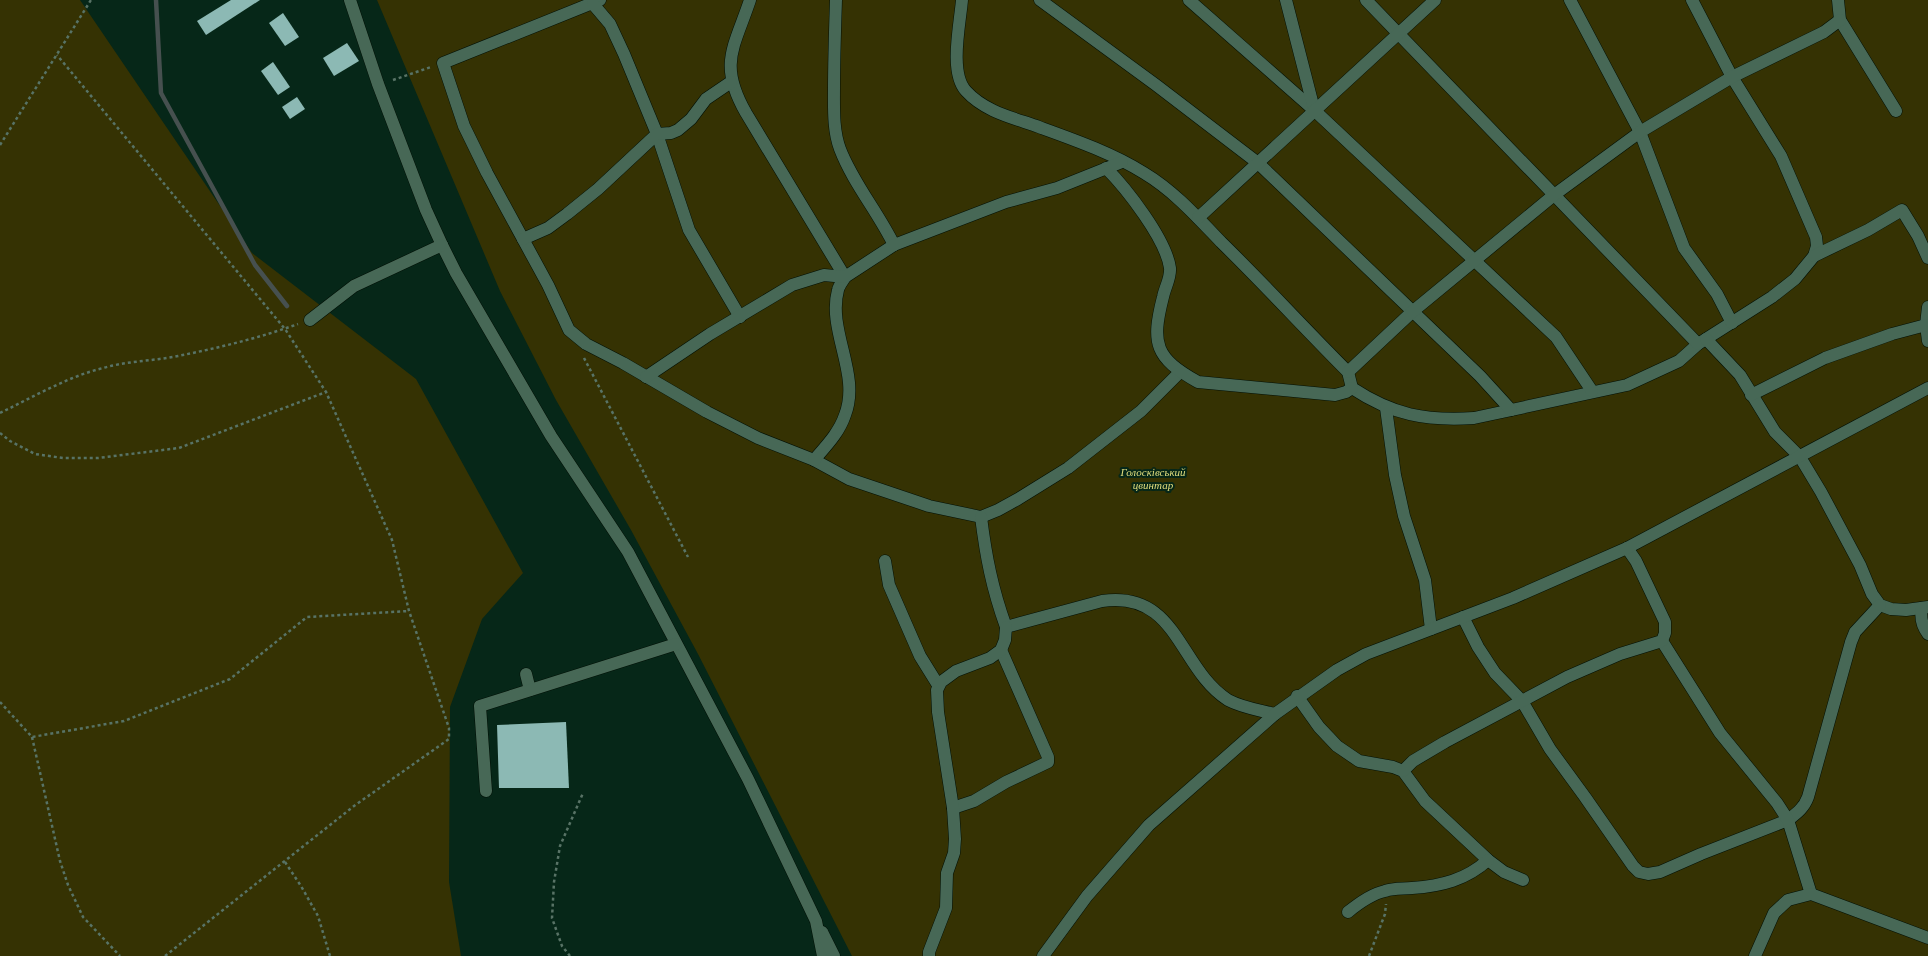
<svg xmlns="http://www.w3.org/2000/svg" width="1928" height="956" font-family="'Libre Baskerville',serif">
	<rect width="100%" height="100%" fill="#062718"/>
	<g fill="#353203">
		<path d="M0,0h80l172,253 164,126 107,194 -41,46 -32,88 -1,175 12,74h-461z"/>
		<path d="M377,0h1551v956h-1076l-154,-302 -67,-124 -75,-130 -56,-109z"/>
	</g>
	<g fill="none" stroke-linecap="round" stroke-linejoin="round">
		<path stroke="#46504f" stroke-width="4.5" d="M156,0l5,93 94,172 32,41"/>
	</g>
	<g fill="#8cb9b4">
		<path d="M231,0h29l-54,35 -9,-14z"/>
		<path d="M283,13l16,24 -14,9 -16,-23z"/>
		<path d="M347,43l12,18 -25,15 -11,-18z"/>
		<path d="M273,62l17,25 -12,8 -17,-24z"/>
		<path d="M297,97l8,12 -15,10 -8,-12z"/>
		<path d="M566,722l3,66h-70l-2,-63z"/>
	</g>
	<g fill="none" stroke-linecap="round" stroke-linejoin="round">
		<defs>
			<g id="minor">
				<path d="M350,0l28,84 48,126 16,35 14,28 95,163 77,116 120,227 68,142 7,35"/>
				<path d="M600,0l-157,63 21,63 23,47 61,112 21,45 17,14 37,19 84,49 51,26 56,22 35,19 80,27 52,11 17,-7 20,-11 50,-31 73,-57 39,-39"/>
				<path d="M750,0c-16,48 -32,64 -4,113l99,164c-2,4 -6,8 -7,13 -11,41 23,84 7,125 -6,18 -19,31 -31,45"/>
				<path d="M836,0c-1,30 -2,59 -2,88 0,21 -1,42 6,61 13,34 38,63 54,96"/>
				<path d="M962,0c-2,24 -13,73 4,91 19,21 48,27 73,36 36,13 73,26 105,46 30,18 53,44 77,69 43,42 84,87 127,130l4,16c41,27 73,33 122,30l153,-33 52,-24 19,-17 74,-47 23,-18 19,-23 3,-10 -1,-9 -35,-81 -49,-79 -40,-77"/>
				<path d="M1040,0l116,85 102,78 222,213 31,34"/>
				<path d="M1189,0l125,110 242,227 36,54"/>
				<path d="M1286,0l28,109"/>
				<path d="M1366,0l332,344"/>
				<path d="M1570,0l70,132 44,116 33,46 15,29"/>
				<path d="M1838,0l2,20 56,91"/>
				<path d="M593,4l17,20 14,30 33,80 32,96 51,87"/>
				<path d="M1106,168c20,20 60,71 64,100 1,10 -5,19 -7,29 -12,47 -8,61 35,85l137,13 11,-3 6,-4"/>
				<path d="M1198,218l237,-218"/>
				<path d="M523,239l25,-11 19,-14 31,-25 59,-55 14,-1 7,-3 13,-11 15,-20 25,-17"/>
				<path d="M1814,256l54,-26 34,-20 16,26 10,22"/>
				<path d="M1928,307l-2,18 2,16"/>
				<path d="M310,320l44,-34 88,-41"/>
				<path d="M1706,339l34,36 35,57 25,25 21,35 39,73 12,29 8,11 11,4 15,1 22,-3"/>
				<path d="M1348,372l64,-60 142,-117 86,-63 92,-55 92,-45 16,-12"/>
				<path d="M646,377l64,-43 82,-49 32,-10 21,2 49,-32 112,-43 51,-14 65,-26"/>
				<path d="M1751,395l74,-37 67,-24 34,-9"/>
				<path d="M1386,408l9,67 9,41 21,64 6,49"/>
				<path d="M981,517c5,40 11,71 25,110l96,-26c76,-11 76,67 126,99 15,8 31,10 47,14"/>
				<path d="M885,561l4,24 31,71 18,29"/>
				<path d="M1922,608c-2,10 0,18 6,26"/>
				<path d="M1463,617l15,30 17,26 27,28 28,48 35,48 48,69 6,6 9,2 12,-2 41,-18 87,-34c9,-7 16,-12 20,-23l43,-155 4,-10 25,-27"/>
				<path d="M1662,641l58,92 57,70 11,17 23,74"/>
				<path d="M526,674l4,16"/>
				<path d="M1297,696l22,31 18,19 22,15 34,6 10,4 22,30 63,59 16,12 19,8"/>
				<path d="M1403,771l10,-10 32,-19 122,-65 53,-23 42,-13 3,-8v-11l-29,-61 -9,-13"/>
				<path d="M486,791l-6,-85 196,-62"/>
				<path d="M953,808l21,-7 32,-19 42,-20v-5l-47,-107"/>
				<path d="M1348,912c11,-9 23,-18 37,-21 9,-3 18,-2 27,-3 29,-2 54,-8 76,-28"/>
				<path d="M822,932l12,24"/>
				<path d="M929,956v-4l17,-44 1,-35 7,-20 1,-14 -2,-31 -15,-96 -1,-22 4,-8 15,-11 34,-13 11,-8 4,-10 1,-13"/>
				<path d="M1043,956l44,-60 62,-71 126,-111 62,-44 29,-16 147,-56 114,-50 301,-160"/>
				<path d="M1755,956l19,-43 14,-13 23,-6 117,44"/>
			</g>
		</defs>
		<use href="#minor" stroke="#000f05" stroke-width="13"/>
		<g stroke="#587366" stroke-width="2.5" stroke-dasharray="3 3" stroke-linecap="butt">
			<path d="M393,80l38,-13"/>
			<path d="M0,145l91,-145"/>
			<path d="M584,358l104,199"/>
			<path d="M0,413c33,-16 67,-36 103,-45 24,-7 50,-7 75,-12 40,-8 81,-18 120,-32"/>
			<path d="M0,433l10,8 25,13 28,4h35l81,-10 147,-56 -41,-63 -228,-274"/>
			<path d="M0,702l32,35 92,-16 106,-42 77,-62 102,-6"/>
			<path d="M32,737l28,124 8,24 15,32 37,39"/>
			<path d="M285,862l16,24 17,30 12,40"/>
			<path d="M165,956l189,-150 95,-67v-11l-40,-117 -17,-71 -66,-148"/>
			<path d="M570,956l-8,-10 -10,-28 2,-36 6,-36 23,-53"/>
			<path d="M1369,956l16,-42 1,-10"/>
		</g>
		<use href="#minor" stroke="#476856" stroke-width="12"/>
	</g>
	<g text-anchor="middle" stroke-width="4" stroke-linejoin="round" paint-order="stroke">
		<g font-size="11" font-style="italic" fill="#e2de7e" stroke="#062718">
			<text x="1153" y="476">Голосківський<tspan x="1153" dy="13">цвинтар</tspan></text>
		</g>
	</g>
</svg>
